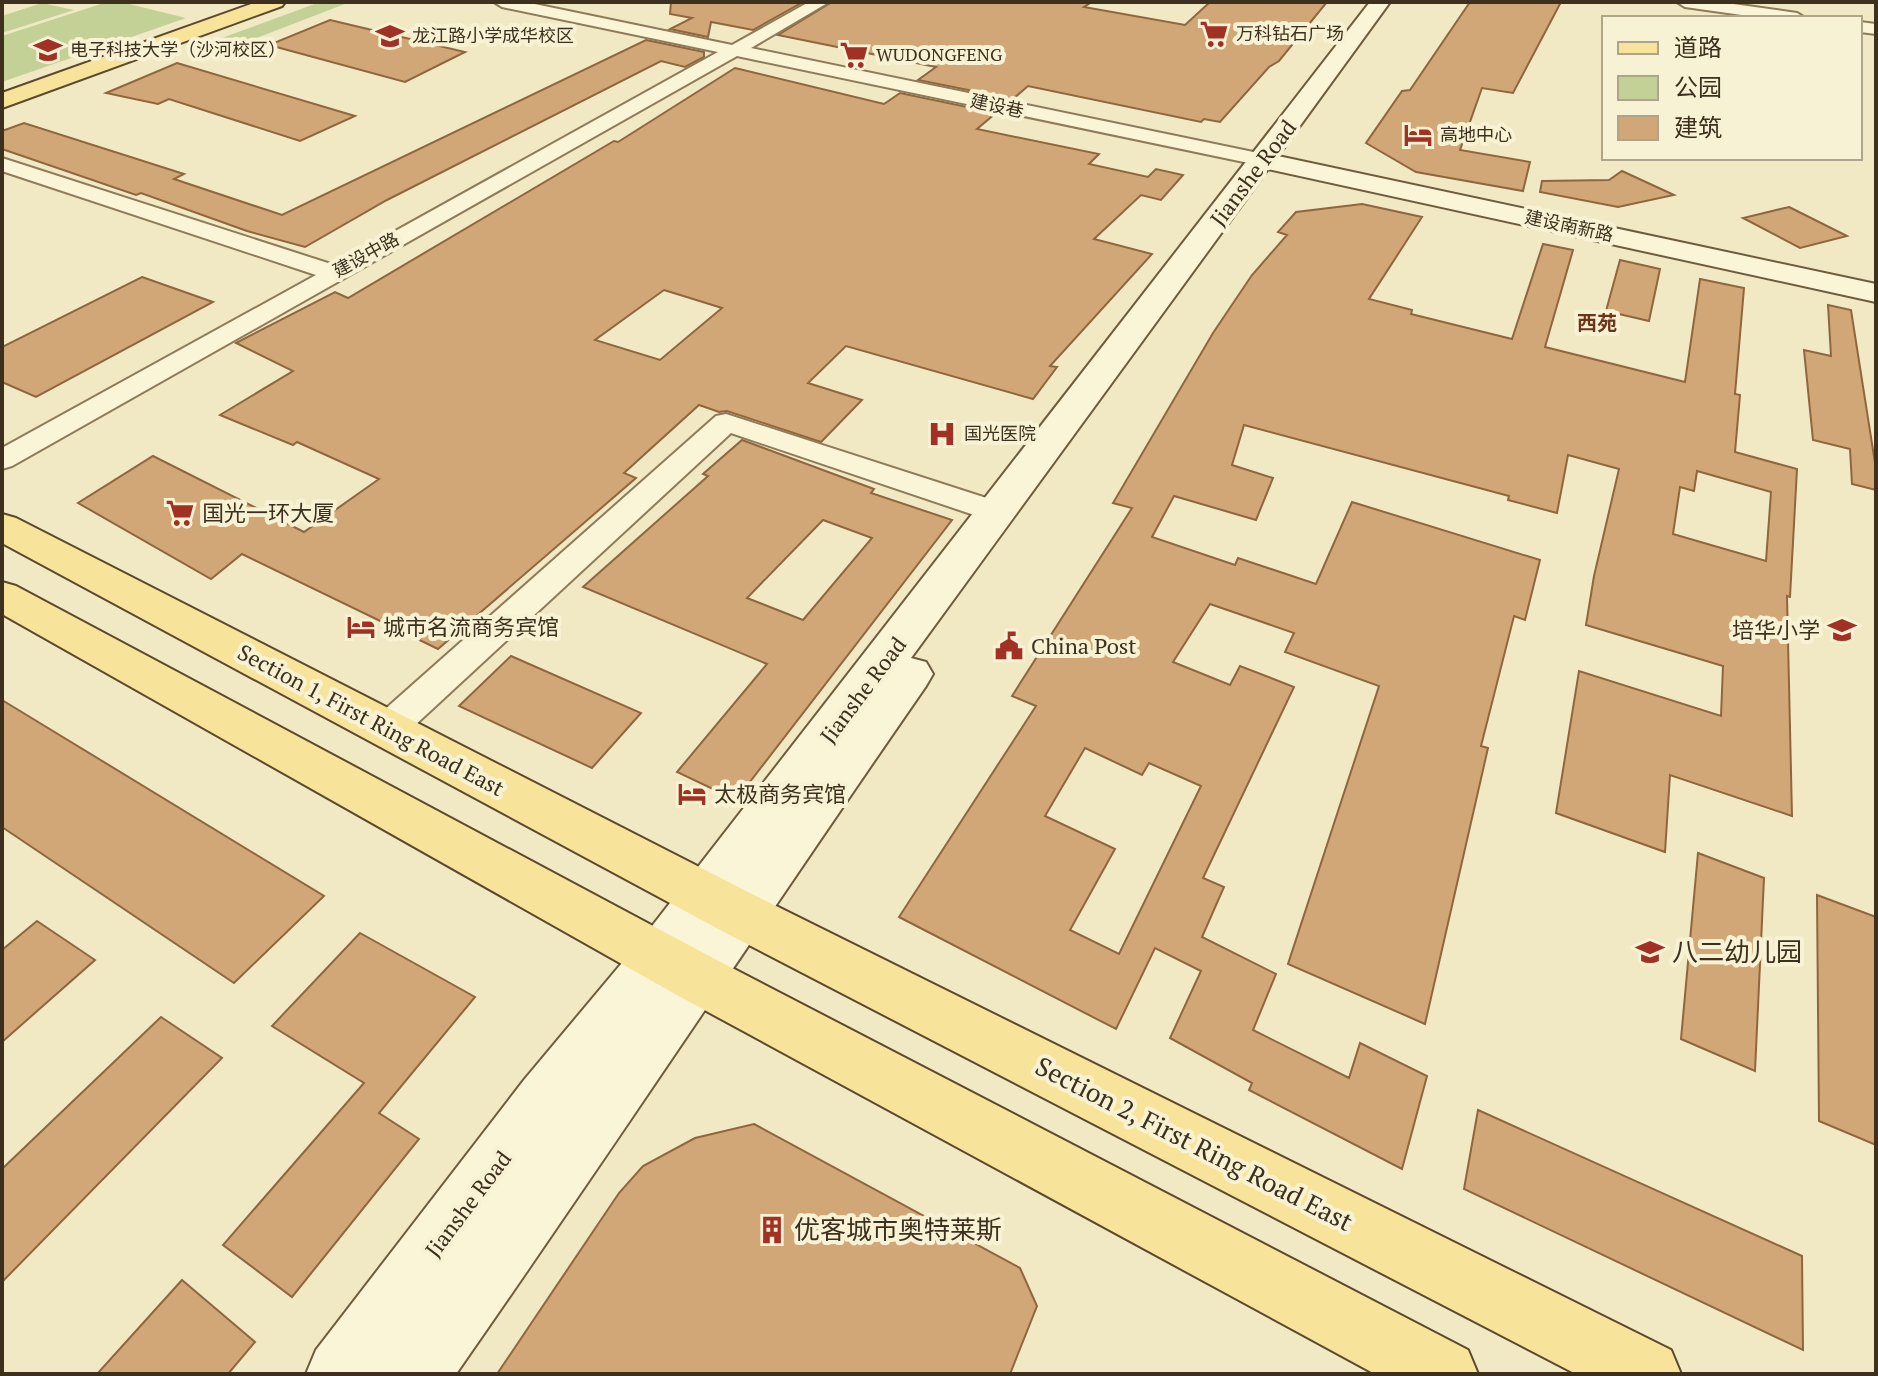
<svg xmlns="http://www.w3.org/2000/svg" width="1878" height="1376" font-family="'PT Serif','Noto Sans SC',serif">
	<rect width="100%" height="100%" fill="#f1e9c4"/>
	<g fill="#c3d197">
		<path d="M107,2h14l65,16 -184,64v-46z"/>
		<path d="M320,2h30l-117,45 -22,-5z"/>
		<path d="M42,3l32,7 -72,23v-17z"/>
	</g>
	<g fill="#d2a777" stroke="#8f663d" stroke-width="2" fill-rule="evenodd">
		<path d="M671,2h132l-50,28 -42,-8 -3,15 -38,-8 22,-11 -22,-4z"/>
		<path d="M832,2h260l-8,5 101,18 25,-23h117l-48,59 -10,6 -49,55 -16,-3 -3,3 -173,-36 -15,13 -95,-19 18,-13 -158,-32z"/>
		<path d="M1470,2h91l-48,91 -31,-5 -22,62 70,12 -7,29 -107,-19 -50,-29 36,-52 8,-1z"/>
		<path d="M330,20l135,32 -60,30 -136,-37z"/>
		<path d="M646,40l58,12v5l-19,10 -24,-6 -274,139 -82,47 -58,-16 -106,-38 -5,2 -134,-46v-18l22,-8 160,51 -10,5 108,36z"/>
		<path d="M177,63l178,53 -55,25 -131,-42 -11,5 -52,-11z"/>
		<path d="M735,68l149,36 16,-11 96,20 -19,16 122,25 -10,10 59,13 8,-8 27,6 -22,25 -20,-5 -47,44 58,15 -102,112 7,1 -24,32 -187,-53 -38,37 54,17 -41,42 -94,-31 -8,1 -20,-7 -75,68 12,5 -198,171 -196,-95 -31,25 -133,-76 75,-47 151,76 75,-53 -82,-37 -4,3 -73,-30 73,-44 -57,-28 99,-51 13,6 266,-157 4,1zM664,290l58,18 -62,52 -65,-20z"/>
		<path d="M1622,171l52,24 -56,12 -78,-15 2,-11 67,-1z"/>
		<path d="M1362,204l60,13 -53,82 43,11 -1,4 101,25 31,-95 30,6 -28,97 140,35 15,-103 44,9 -9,106 5,1 -5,57 62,17 -7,128 -3,-1 5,220 -122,-41 -5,77 -109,-39 23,-142 142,45 2,-50 -137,-41 8,-49 25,-107 -51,-14 -11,58 -49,-13 1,-4 -265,-71 -12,40 41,13 -17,42 -82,-24 -22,41 83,28 3,-7 78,26 36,-82 188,58 -15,60 -11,-4 -33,130 7,2 -63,276 -137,-60 91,-278 -94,-34 9,-19 -84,-29 -37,58 57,23 10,-19 54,21 -91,191 21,9 -22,50 74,37 -23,56 96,48 11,-35 67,33 -25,93 -153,-79 3,-7 -82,-45 31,-67 -46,-23 -39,81 -217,-112 137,-211 -24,-10 120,-188 -19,-5 100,-170 39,-58 35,-40 -9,-3 18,-20zM1697,471l74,21 -5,69 -93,-27 7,-47 14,4zM1085,748l57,27 7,-12 52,23 -82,168 -49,-24 45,-81 -70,-33z"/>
		<path d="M1789,207l58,29 -47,12 -57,-30z"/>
		<path d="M1620,260l40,9 -11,52 -43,-10z"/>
		<path d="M142,277l71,25 -177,95 -34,-15v-35z"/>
		<path d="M1828,305l23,5 25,159v21l-24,-6 -2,-35 -37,-9 -9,-90 27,6z"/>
		<path d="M742,440l132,49 -3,4 81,27 -216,280 -59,-28 90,-108 -184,-77 125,-111 -5,-2zM823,520l49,18 -69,82 -56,-22z"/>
		<path d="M511,656l130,57 -49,55 -133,-62z"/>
		<path d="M2,700l322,196 -90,87 -232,-156z"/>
		<path d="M1698,853l66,25 -9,193 -74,-32z"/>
		<path d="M1817,895l59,22v228l-57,-24z"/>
		<path d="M37,921l58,39 -93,82v-92z"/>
		<path d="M360,933l115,64 -96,116 40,26 -127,158 -69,-52 141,-162 -92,-57z"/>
		<path d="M161,1017l61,41 -220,224v-113z"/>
		<path d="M1478,1110l324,146 1,94 -339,-161z"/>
		<path d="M754,1124l266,144 17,38 -27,68h-513l122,-181 24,-27 52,-28z"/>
		<path d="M182,1280l73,62 -27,32h-131z"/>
	</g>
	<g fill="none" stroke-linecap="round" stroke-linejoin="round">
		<defs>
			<g id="street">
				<path d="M494,2h31l207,43 77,-43h20l-78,46 512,106 10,6 -10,6 -526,-110 -725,410 -10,3v-21l314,-173 -314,-104v-13l332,107 384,-213 -216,-45z"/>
				<path d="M1677,2h42l78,11 8,5h-42l-78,-11z"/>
				<path d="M1860,22l16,2v10l-16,-2z"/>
				<path d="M726,414l282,91 4,7 -4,7 -11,3 -11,-3 -255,-86 -331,306 -13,5 -13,-5 -6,-10 6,-10 342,-303z"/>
			</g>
			<path id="secondary" d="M1370,2h20l-112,154 598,128v18l-608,-133 -357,489 15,4 7,12 -7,12c-158,228 -311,460 -470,688h-150l10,-24 208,-270 118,-141z"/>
			<g id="primary">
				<path d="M257,2h28l-3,4 -280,102v-15z"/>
				<path d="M2,514l14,4 742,379 913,453 10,24h-105l-854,-443 -720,-388z"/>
				<path d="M2,582l14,4 697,372 755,392 10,24h-103l-700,-380 -673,-380z"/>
			</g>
		</defs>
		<use href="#street" stroke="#8e7b59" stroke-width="4"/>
		<use href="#secondary" stroke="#6f5c3c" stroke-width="4"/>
		<use href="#primary" stroke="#5b482d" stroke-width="4"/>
		<use href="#street" fill="#fbf5d8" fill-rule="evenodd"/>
		<use href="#secondary" fill="#fbf5d8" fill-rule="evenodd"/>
		<use href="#primary" fill="#f7e49a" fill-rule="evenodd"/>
	</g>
	<defs>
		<symbol id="supermarket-bare" viewBox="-9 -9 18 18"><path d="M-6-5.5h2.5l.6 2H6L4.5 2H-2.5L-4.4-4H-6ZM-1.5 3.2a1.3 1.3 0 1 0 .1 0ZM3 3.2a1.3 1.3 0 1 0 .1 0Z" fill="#a13124" stroke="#f8f2d4" stroke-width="2.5" paint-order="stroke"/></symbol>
		<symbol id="school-bare" viewBox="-9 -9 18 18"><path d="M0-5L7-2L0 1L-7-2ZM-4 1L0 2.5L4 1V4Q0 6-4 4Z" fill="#a13124" stroke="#f8f2d4" stroke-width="2.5" paint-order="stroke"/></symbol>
		<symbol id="university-bare" viewBox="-9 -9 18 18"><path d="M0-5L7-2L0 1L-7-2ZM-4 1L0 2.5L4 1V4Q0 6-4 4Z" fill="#a13124" stroke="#f8f2d4" stroke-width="2.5" paint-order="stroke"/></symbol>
		<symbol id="hotel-bare" viewBox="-9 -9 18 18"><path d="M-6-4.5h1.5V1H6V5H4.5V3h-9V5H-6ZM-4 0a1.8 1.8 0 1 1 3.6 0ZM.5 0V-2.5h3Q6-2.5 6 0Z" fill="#a13124" stroke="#f8f2d4" stroke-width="2.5" paint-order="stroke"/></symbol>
		<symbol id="hospital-bare" viewBox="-9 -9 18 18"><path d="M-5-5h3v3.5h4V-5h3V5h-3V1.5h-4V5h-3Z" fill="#a13124" stroke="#f8f2d4" stroke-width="2.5" paint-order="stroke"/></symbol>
		<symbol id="civic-bare" viewBox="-9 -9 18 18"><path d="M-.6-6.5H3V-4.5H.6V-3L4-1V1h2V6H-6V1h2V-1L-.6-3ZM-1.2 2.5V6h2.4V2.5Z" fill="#a13124" stroke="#f8f2d4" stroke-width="2.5" paint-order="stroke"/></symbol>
		<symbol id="building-bare" viewBox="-9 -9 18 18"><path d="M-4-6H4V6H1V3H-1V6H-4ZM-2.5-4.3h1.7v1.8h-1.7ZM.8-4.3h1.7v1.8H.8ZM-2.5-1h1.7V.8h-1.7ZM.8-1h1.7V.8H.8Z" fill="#a13124" stroke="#f8f2d4" stroke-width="2.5" paint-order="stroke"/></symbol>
	</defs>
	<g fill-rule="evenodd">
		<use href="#supermarket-bare" x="1194" y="14" width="40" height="40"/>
		<use href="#school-bare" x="370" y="16" width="40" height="40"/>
		<use href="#university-bare" x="28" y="30" width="40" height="40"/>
		<use href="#supermarket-bare" x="834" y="35" width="40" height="40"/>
		<use href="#hotel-bare" x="1398" y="115" width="40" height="40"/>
		<use href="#hospital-bare" x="922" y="414" width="40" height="40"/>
		<use href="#supermarket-bare" x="160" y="493" width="40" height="40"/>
		<use href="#hotel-bare" x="341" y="607" width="40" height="40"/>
		<use href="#school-bare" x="1822" y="610" width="40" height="40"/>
		<use href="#civic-bare" x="989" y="626" width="40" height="40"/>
		<use href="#hotel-bare" x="672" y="774" width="40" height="40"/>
		<use href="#school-bare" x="1630" y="932" width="40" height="40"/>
		<use href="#building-bare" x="752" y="1210" width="40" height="40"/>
	</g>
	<g text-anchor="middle" stroke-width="8" stroke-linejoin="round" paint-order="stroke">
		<g font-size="18" fill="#3d301e" stroke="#f8f2d4" text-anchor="start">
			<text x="1236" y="40">万科钻石广场</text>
			<text x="412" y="42">龙江路小学成华校区</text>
			<text x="70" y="56">电子科技大学（沙河校区）</text>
			<text x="876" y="61">WUDONGFENG</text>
			<text x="1440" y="141">高地中心</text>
			<text x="964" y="440">国光医院</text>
		</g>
		<g font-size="18" fill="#3d301e" stroke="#f8f2d4">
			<text transform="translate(997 106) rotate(12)" y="6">建设巷</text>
			<text transform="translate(1569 226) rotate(12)" y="6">建设南新路</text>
			<text transform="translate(366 255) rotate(-29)" y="6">建设中路</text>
		</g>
		<g font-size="20" font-weight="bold" fill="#6c351a" stroke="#f8f2d4">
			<text x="1597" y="330">西苑</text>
		</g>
		<g font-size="22" fill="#3d301e" stroke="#f8f2d4">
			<text transform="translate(1253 173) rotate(-53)" y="8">Jianshe Road</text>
			<text transform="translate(863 690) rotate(-53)" y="8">Jianshe Road</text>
			<text transform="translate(371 720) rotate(28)" y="8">Section 1, First Ring Road East</text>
			<text transform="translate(468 1204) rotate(-53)" y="8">Jianshe Road</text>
		</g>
		<g font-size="22" fill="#3d301e" stroke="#f8f2d4" text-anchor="start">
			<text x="202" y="521">国光一环大厦</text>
			<text x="383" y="635">城市名流商务宾馆</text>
			<text x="1820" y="638" text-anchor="end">培华小学</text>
			<text x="1031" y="654">China Post</text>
			<text x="714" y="802">太极商务宾馆</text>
		</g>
		<g font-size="26" fill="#3d301e" stroke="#f8f2d4" text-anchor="start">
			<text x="1672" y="961">八二幼儿园</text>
			<text x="794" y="1239">优客城市奥特莱斯</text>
		</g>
		<g font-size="26" fill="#3d301e" stroke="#f8f2d4">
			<text transform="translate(1194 1144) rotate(27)" y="9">Section 2, First Ring Road East</text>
		</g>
	</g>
	<rect width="1878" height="1376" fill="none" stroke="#3d301e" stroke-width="8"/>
	<rect x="1602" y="16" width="260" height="144" fill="#f8f2d4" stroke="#ada48b" stroke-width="2"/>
	<rect x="1618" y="42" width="40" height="12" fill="#f7e49a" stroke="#ada48b" stroke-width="2"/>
	<text x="1674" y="56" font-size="24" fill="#3d301e">道路</text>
	<rect x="1618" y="76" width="40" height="24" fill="#c3d197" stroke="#ada48b" stroke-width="2"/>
	<text x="1674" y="96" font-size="24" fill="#3d301e">公园</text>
	<rect x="1618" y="116" width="40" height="24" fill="#d2a777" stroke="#ada48b" stroke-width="2"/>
	<text x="1674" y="136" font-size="24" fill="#3d301e">建筑</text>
</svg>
